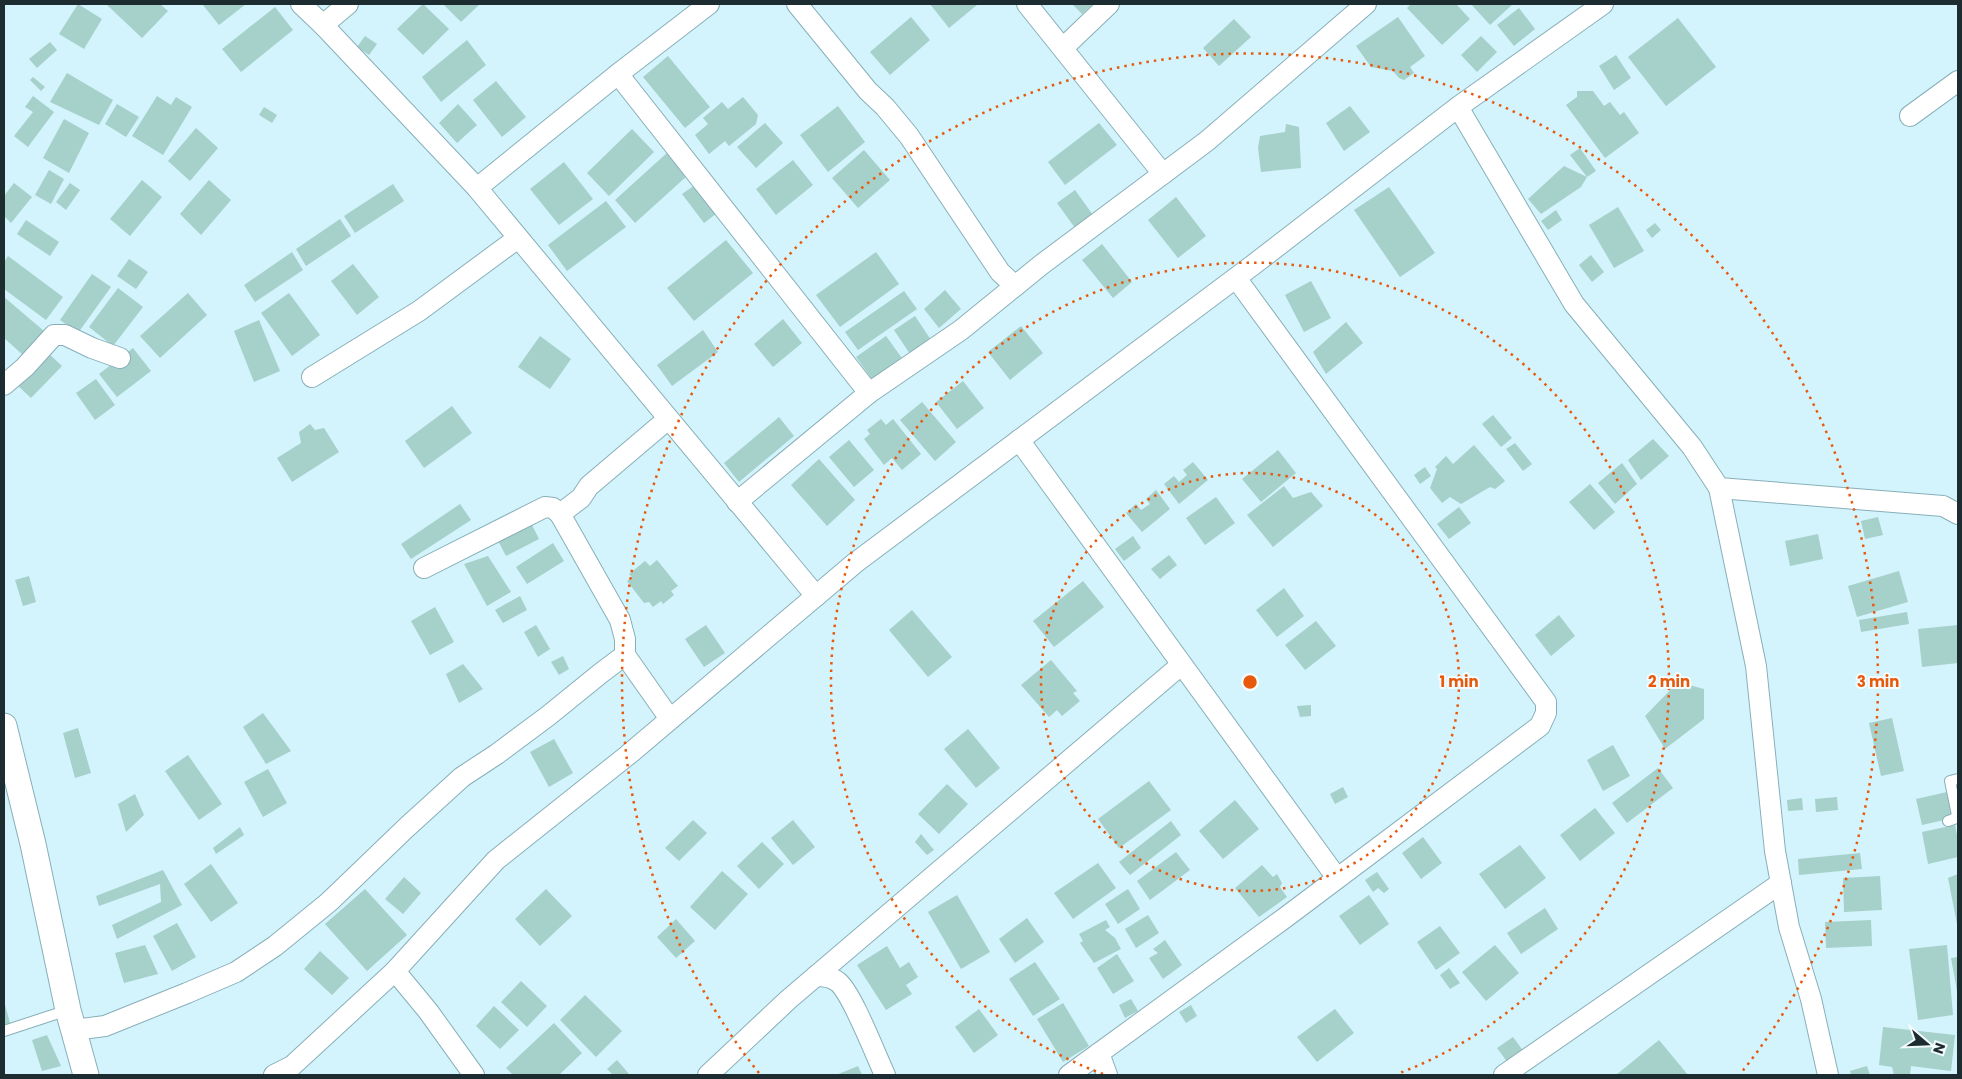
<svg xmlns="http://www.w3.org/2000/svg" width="1962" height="1079" font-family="Poppins,sans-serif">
	<rect width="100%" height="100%" fill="#d3f4fc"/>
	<g fill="#a6d0ca">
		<path d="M78,4l24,15 -18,30 -25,-15z"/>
		<path d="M106,4h54l8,7 -26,27z"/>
		<path d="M204,4h42l-27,21 -16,-20z"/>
		<path d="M423,4l26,25 -26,26 -26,-26z"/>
		<path d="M443,4h37l-19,18z"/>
		<path d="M930,4h45l2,1 -28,23z"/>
		<path d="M1072,4h21l-11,10z"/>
		<path d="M1411,4h45l14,15 -28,26 -35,-37z"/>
		<path d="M1471,4h42l-23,21z"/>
		<path d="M275,7l18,23 -52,42 -19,-23z"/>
		<path d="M1519,8l16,21 -21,17 -17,-21z"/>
		<path d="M911,17l19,23 -40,35 -20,-23z"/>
		<path d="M1398,17l27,39 -15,11 4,6 -10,7 -5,-2 -6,-7 -22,-4 -15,-21z"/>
		<path d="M1678,18l38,49 -50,39 -38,-49z"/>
		<path d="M1234,19l17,18 -32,29 -16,-18z"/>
		<path d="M365,36l12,8 -8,11 -12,-8z"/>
		<path d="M1481,36l16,16 -20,20 -16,-17z"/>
		<path d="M467,40l19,25 -45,37 -19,-25z"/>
		<path d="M50,42l7,8 -20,18 -8,-9z"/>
		<path d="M1616,55l15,23 -17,12 -15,-24z"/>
		<path d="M668,56l42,51 -25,21 -42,-51z"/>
		<path d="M67,73l46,27 -14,25 -49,-23z"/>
		<path d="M33,77l12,10 -4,4 -11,-11z"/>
		<path d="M496,81l30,36 -24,20 -29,-37z"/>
		<path d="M1577,91h16l11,15 6,-4 10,13 4,-3 15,21 -34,25 -39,-53 11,-8z"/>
		<path d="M33,96l21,16 -26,35 -14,-11 19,-24 -8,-5z"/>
		<path d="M157,96l14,9 5,-8 16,10 -29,48 -31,-19z"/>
		<path d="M743,97l15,18 -2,9 -27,22 -4,-5 -16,13 -14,-19 13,-11 -5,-6 19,-16 6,7z"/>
		<path d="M117,104l22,13 -13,20 -21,-13z"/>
		<path d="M458,104l19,21 -20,18 -18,-20z"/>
		<path d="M838,106l27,36 -37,30 -28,-37z"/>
		<path d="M1350,106l20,26 -26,19 -18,-28z"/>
		<path d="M264,107l13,8 -5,8 -13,-8z"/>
		<path d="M64,119l25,14 -20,40 -26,-15z"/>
		<path d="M765,123l18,20 -27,25 -19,-21z"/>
		<path d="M1099,123l18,22 -52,40 -17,-23z"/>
		<path d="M1286,124l13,3 2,41 -40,4 -3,-24 2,-12 25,-4z"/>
		<path d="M196,128l22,20 -28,33 -22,-20z"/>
		<path d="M632,129l22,23 -45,44 -22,-23z"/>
		<path d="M1580,148l16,23 -9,6 -17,-22z"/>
		<path d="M864,150l26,30 -32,28 -26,-30z"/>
		<path d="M668,152l20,23 -53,48 -20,-23z"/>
		<path d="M793,160l20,25 -37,30 -20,-26z"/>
		<path d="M564,162l29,37 -34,26 -29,-36z"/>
		<path d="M1564,166l23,11 -6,10 -40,27 -13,-15z"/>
		<path d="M49,170l15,9 -13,25 -16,-9z"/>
		<path d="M142,180l20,17 -32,39 -20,-17z"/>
		<path d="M209,180l22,20 -30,35 -21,-21z"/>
		<path d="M14,183l18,14 -21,26 -7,-7v-20z"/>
		<path d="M70,183l10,7 -14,20 -10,-8z"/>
		<path d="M393,184l11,17 -49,32 -11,-17z"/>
		<path d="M695,185l22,28 -13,10 -22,-29z"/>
		<path d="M1389,187l46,66 -35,24 -46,-67z"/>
		<path d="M1075,190l18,25 -18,13 -18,-25z"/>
		<path d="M1176,197l30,39 -28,22 -30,-38z"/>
		<path d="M606,201l20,26 -59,44 -19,-26z"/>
		<path d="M1618,207l26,44 -30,17 -25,-43z"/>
		<path d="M1556,210l6,10 -14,10 -7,-9z"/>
		<path d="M340,219l11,17 -45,30 -10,-17z"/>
		<path d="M26,220l33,22 -9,14 -33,-22z"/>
		<path d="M1655,223l6,7 -9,8 -6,-8z"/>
		<path d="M726,240l27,33 -59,48 -27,-33z"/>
		<path d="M1102,244l30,38 -19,16 -31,-38z"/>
		<path d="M292,252l11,18 -48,32 -11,-17z"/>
		<path d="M876,252l23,32 -59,43 -24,-32z"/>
		<path d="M1591,255l13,17 -12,10 -13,-17z"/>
		<path d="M8,256l55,41 -17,23 -42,-31v-27z"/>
		<path d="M129,259l19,13 -12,17 -19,-13z"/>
		<path d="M353,264l26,33 -22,18 -26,-34z"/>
		<path d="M92,274l19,13 -33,46 -18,-13z"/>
		<path d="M1311,281l20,37 -27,14 -19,-37z"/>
		<path d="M118,288l25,19 -30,39 -24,-19z"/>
		<path d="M945,290l16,19 -22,19 -15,-19z"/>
		<path d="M904,291l13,18 -59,41 -13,-18z"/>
		<path d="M188,293l19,22 -47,43 -20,-22z"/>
		<path d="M289,293l31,42 -28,21 -31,-43z"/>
		<path d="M4,297l40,34 -21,24 -19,-17z"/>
		<path d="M915,316l16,24 -21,14 -16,-24z"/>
		<path d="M783,319l19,24 -29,24 -19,-23z"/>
		<path d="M259,320l21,51 -26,11 -20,-51z"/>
		<path d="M1346,322l17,21 -37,31 -13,-22z"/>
		<path d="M1021,326l22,27 -33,27 -22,-28z"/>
		<path d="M703,330l15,22 -46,34 -15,-21z"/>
		<path d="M540,336l31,23 -21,30 -32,-22z"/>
		<path d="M886,336l18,25 -30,21 -18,-25z"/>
		<path d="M133,348l18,23 -34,26 -18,-23z"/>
		<path d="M47,352l15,14 -31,32 -15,-14z"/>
		<path d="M96,379l19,26 -20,15 -19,-27z"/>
		<path d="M963,381l21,27 -27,21 -21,-27z"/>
		<path d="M922,402l34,40 -21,19 -35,-41z"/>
		<path d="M452,406l20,27 -48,35 -19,-27z"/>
		<path d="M1493,415l19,23 -11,9 -19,-23z"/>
		<path d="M779,417l15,19 -55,46 -15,-19z"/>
		<path d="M881,419l5,6 7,-6 28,35 -19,16 -10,-12 -8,7 -20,-26 6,-5 -3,-4z"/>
		<path d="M310,424l5,6 9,-2 15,24 -47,30 -15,-24 24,-15 -2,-11z"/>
		<path d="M1653,439l16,17 -28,24 -13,-20z"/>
		<path d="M849,440l25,30 -20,17 -25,-30z"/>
		<path d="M1515,443l17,21 -9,7 -17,-22z"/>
		<path d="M1474,445l31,36 -10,8 -5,-2 -29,17 -11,-7 -8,6 -12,-15 7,-19 -2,-2 11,-11 7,8z"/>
		<path d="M1278,450l18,23 -35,29 -19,-23z"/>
		<path d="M819,459l36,41 -28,26 -36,-41z"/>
		<path d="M1193,462l15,18 -29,24 -15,-20 10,-8 5,6 8,-7 -4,-5z"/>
		<path d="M1622,463l15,21 -22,20 -17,-21z"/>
		<path d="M1425,467l6,9 -11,8 -6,-9z"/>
		<path d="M1590,484l25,28 -21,18 -25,-28z"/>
		<path d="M1284,486l9,12 18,-6 12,14 -50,41 -26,-32z"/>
		<path d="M1156,490l14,19 -28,23 -16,-19 10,-9 5,6 9,-6 -4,-5z"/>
		<path d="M1216,497l19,26 -30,22 -19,-27z"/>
		<path d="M460,504l11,16 -60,39 -10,-15z"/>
		<path d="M1459,507l12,16 -22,16 -12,-15z"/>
		<path d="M528,517l11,22 -33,17 -11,-21z"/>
		<path d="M1878,517l5,18 -18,4 -4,-18z"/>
		<path d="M1818,534l5,25 -33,7 -5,-25z"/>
		<path d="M1133,536l8,12 -17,13 -9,-12z"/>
		<path d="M553,543l11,18 -37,23 -11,-17z"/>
		<path d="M1169,555l8,10 -17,14 -9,-10z"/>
		<path d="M488,556l23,36 -24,14 -23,-42z"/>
		<path d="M657,560l21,26 -7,5 3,4 -11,9 -2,-3 -8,6 -4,-5 -5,1 -17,-22 5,-4 -3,-3 16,-13 5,5z"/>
		<path d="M1899,571l9,31 -51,15 -9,-31z"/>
		<path d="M29,576l7,26 -13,4 -8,-26z"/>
		<path d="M1083,581l21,26 -50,40 -21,-26z"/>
		<path d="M1284,588l20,28 -27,21 -21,-27z"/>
		<path d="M520,596l7,14 -24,13 -8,-13z"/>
		<path d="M435,607l19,35 -24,13 -19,-34z"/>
		<path d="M912,610l40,47 -24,20 -39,-47z"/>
		<path d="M1907,612l2,12 -48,8 -2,-12z"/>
		<path d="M1559,615l16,21 -24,20 -16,-21z"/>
		<path d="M1316,621l20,25 -31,24 -20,-25z"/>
		<path d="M536,625l14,24 -12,8 -14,-25z"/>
		<path d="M706,625l19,28 -21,14 -19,-28z"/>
		<path d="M1958,625v38l-36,4 -4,-38z"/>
		<path d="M563,656l6,13 -10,6 -8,-13z"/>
		<path d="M1051,660l26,31 -4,2 7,8 -18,15 -5,-6 -8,7 -28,-32z"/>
		<path d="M463,664l20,25 -24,14 -13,-29z"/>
		<path d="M1678,682l26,7v30l-39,30 -20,-33z"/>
		<path d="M1311,705v11l-11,1 -3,-11z"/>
		<path d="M263,713l28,38 -25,13 -23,-37z"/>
		<path d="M1892,718l12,53 -23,5 -12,-53z"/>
		<path d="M78,728l13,45 -16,5 -12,-45z"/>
		<path d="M968,729l32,39 -24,20 -32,-39z"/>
		<path d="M554,739l19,34 -24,14 -19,-35z"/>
		<path d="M1613,745l17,31 -27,15 -16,-31z"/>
		<path d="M188,755l34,49 -23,16 -34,-49z"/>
		<path d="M1658,768l15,20 -46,35 -15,-20z"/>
		<path d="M268,769l19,34 -24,14 -19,-35z"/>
		<path d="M1149,781l22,29 -52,38 -21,-29z"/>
		<path d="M947,784l21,20 -29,30 -21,-20z"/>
		<path d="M1343,787l5,10 -13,7 -5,-10z"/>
		<path d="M1947,792l6,26 -31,7 -6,-26z"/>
		<path d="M135,794l9,21 -18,17 -8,-28z"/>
		<path d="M1837,797l1,13 -22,2 -1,-13z"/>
		<path d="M1802,798l1,12 -15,1 -1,-11z"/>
		<path d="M1235,800l24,29 -36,30 -24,-28z"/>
		<path d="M1595,808l20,25 -35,28 -20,-26z"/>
		<path d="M693,820l14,13 -28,28 -14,-13z"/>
		<path d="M793,820l22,27 -22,18 -22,-27z"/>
		<path d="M1171,821l10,14 -51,40 -11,-13z"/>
		<path d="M1955,825l3,15v17l-30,7 -6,-32z"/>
		<path d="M240,827l4,8 -28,19 -3,-6z"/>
		<path d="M921,834l13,16 -7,5 -12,-13z"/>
		<path d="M1423,837l19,26 -21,16 -19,-26z"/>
		<path d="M762,842l22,22 -25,25 -22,-23z"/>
		<path d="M1520,845l26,33 -41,31 -26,-35z"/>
		<path d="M1176,852l14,18 -40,30 -13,-19z"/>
		<path d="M1860,853l2,16 -63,6 -1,-16z"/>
		<path d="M1098,863l18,25 -43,31 -19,-26z"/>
		<path d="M211,864l27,39 -27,19 -27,-38z"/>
		<path d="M1262,865l11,12 4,-3 5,9 -2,4 7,10 -28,20 -24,-29z"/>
		<path d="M163,870l19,35 -65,34 -5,-14 49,-23 -1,-18 -61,22 -3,-10z"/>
		<path d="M722,871l26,23 -33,36 -25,-23z"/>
		<path d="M1377,872l12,17 -5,4 -6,-5 -5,4 -8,-12z"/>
		<path d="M1958,874v50h-1l-9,-46z"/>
		<path d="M1880,876l2,34 -38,2 -1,-34z"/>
		<path d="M404,877l17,16 -18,21 -18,-15z"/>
		<path d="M365,889l42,46 -40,36 -42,-47z"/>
		<path d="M546,889l26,27 -32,30 -25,-27z"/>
		<path d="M1128,889l12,20 -22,15 -13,-20z"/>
		<path d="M957,895l33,57 -29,17 -33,-57z"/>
		<path d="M1369,895l20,29 -29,21 -21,-29z"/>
		<path d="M1545,908l13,21 -37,25 -14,-21z"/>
		<path d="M1148,915l11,18 -23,15 -11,-19z"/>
		<path d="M1027,918l17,24 -29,21 -16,-24z"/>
		<path d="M676,919l19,22 -19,17 -19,-21z"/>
		<path d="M1106,920l4,7 -5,3 10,8 6,11 -27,14 -14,-20 3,-2 -4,-7z"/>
		<path d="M1871,920l1,26 -46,2 -1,-26z"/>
		<path d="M177,923l19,34 -24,14 -19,-35z"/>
		<path d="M1440,926l20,27 -24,17 -19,-28z"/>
		<path d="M1165,940l17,25 -19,14 -14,-21 9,-5 -5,-4z"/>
		<path d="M145,945l13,29 -34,9 -9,-30z"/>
		<path d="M1495,945l24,28 -33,28 -24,-29z"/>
		<path d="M1947,945l6,70 -35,5 -9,-71z"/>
		<path d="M887,946l13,22 9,-6 9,15 -12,8 6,9 -26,16 -29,-45z"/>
		<path d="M320,951l29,27 -17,17 -28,-26z"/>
		<path d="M1117,954l17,27 -21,13 -16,-26z"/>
		<path d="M1958,957v34h-1l-6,-33z"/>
		<path d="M1035,962l25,37 -27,17 -24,-37z"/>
		<path d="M1449,968l11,15 -10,6 -10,-14z"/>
		<path d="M521,981l26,25 -20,21 -26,-25z"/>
		<path d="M585,995l37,36 -26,26 -36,-37z"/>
		<path d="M1131,999l7,12 -13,7 -6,-13z"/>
		<path d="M4,1001l6,22 -6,2z"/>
		<path d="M1063,1003l26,43 -26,16 -26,-43z"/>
		<path d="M1191,1005l6,11 -11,7 -7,-11z"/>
		<path d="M494,1006l25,24 -19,19 -24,-23z"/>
		<path d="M979,1009l19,26 -24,18 -19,-26z"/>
		<path d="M1335,1009l19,24 -37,29 -20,-25z"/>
		<path d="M554,1023l28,30 -23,22h-46l-7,-7z"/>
		<path d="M1883,1027l72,8 -4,36 -40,-5 -1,9h-16l-2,-8 -13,-2z"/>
		<path d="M47,1035l14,31 -19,5 -10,-31z"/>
		<path d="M1513,1037l11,15 -16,11 -11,-15z"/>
		<path d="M1659,1040l29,35h-72z"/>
		<path d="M617,1060l12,14 -1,1h-15l-6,-6z"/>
		<path d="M858,1066l4,9h-26z"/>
		<path d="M1867,1066l3,9h-19l-1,-4z"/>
	</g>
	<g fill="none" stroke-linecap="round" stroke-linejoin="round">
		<defs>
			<g id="service">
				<path d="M1948,821l6,-2 3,-4 -7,-34 8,-2"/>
				<path d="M4,1031l64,-21"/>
			</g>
			<g id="minor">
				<path d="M301,4l22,21 25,-21"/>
				<path d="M797,4l71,87 17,16 24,29 91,136 15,14"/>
				<path d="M1027,4l136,170"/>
				<path d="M323,25l154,163 339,408"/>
				<path d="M1064,47l45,-43"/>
				<path d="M618,74l251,319"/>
				<path d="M1458,107l116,197 118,143 27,41 224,18 15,8"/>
				<path d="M1910,116l48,-35"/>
				<path d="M477,188l141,-114 91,-70"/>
				<path d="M312,377l107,-66 99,-73"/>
				<path d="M4,385l21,-18 29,-32h11l27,13 28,10"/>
				<path d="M1019,440l318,438"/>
				<path d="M1719,488l37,178 19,185 14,76 22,72 17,76"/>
				<path d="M737,502l132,-109 92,-63 80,-65 166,-124 159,-137"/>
				<path d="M424,568l121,-61 8,1 7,6"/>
				<path d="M625,655l45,64"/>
				<path d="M395,971l33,40 46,64"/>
				<path d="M816,976c8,0 16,1 22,6 14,11 38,74 47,93"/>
				<path d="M74,1030l31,-4 82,-33 49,-21 39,-26 54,-44 78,-75 55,-50 35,-23 51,-38 53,-43 24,-18v-16l-5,-19 -60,-106 21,-16 8,-12 79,-67"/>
				<path d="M1099,1053l8,22"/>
				<path d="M274,1075l18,-9 103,-95 101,-111 132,-105 227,-192 398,-298 205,-158 145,-103"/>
				<path d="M708,1075l81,-76 392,-334"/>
				<path d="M1069,1075l217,-158 254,-191 6,-13v-11l-310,-424"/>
				<path d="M1504,1075l277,-192"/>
			</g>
			<path id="tertiary" d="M4,726l29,118 35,166 18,65"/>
		</defs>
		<use href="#service" stroke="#88afb9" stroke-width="12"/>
		<use href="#minor" stroke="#88afb9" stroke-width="22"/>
		<use href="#tertiary" stroke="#88afb9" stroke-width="27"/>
		<use href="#service" stroke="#fff" stroke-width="10"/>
		<use href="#minor" stroke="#fff" stroke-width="20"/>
		<use href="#tertiary" stroke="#fff" stroke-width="25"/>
	</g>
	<g fill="none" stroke="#e8590c" stroke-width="2.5" stroke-dasharray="2.5 5">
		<circle cx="1250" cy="682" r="209"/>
		<path d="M1103 1074A419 419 0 1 1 1397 1074"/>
		<path d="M759 1073A628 628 0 1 1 1741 1073"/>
	</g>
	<circle cx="1250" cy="682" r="8" fill="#e8590c" stroke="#f4fcfe" stroke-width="2.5"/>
	<g font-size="15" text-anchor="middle" font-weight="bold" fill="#e8590c" stroke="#f4fcfe" stroke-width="4" stroke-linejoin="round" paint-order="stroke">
		<text x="1459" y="687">1 min</text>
		<text x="1669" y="687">2 min</text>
		<text x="1878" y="687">3 min</text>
	</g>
	<rect width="1962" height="1079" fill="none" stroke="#1c2c30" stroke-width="10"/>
	<g transform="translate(1927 1044) rotate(109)" stroke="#f4fcfe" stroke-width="4" paint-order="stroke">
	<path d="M0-4L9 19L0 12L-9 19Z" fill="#1c2c30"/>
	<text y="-8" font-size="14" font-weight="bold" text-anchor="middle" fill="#1c2c30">N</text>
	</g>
</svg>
